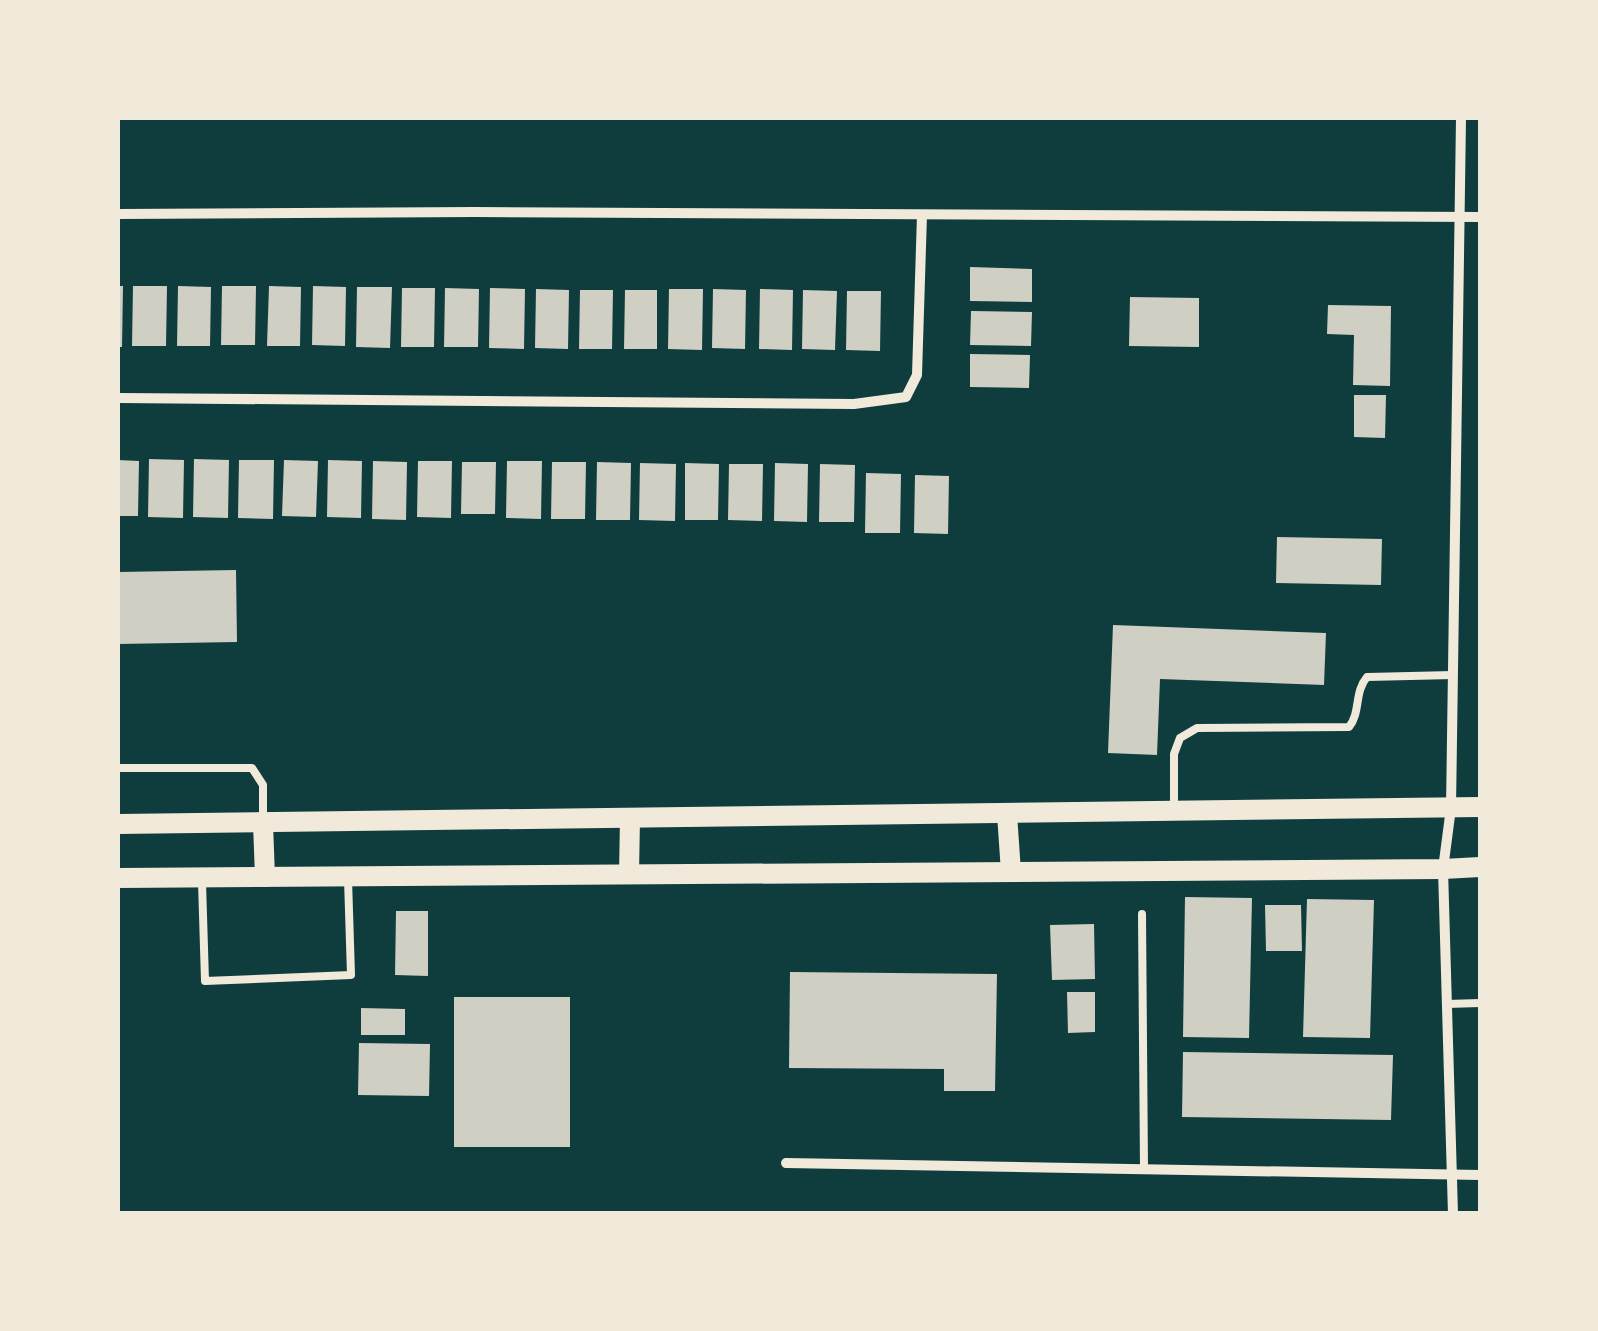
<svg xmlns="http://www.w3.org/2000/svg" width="1598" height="1331" font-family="'Roboto Condensed',sans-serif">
	<rect width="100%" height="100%" fill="#0f3d3e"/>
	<g fill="#cfcfc3">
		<path d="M970,267l62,2v33l-62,-1z"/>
		<path d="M118,286h5l-1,61h-4z"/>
		<path d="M133,286h34l-1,60h-34z"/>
		<path d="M178,286l33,1 -1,59h-33z"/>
		<path d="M222,286h34l-1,59h-34z"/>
		<path d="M269,286l32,1 -1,59h-33z"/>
		<path d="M313,286l33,1 -1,59 -33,-1z"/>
		<path d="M357,287h35l-2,61 -34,-1z"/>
		<path d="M402,288h33l-1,59h-33z"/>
		<path d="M445,288l34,1 -1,58h-34z"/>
		<path d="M490,288l35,1 -1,60 -35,-1z"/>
		<path d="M536,289l33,1 -1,59 -33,-1z"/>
		<path d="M669,289h34l-1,61 -34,-1z"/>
		<path d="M713,289l33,1 -1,59 -33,-1z"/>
		<path d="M760,289l33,1 -1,60 -33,-1z"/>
		<path d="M580,290h33l-1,59h-33z"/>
		<path d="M625,290h32v59h-33z"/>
		<path d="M803,290l34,1 -2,59 -33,-1z"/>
		<path d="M847,291h34l-1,60 -34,-1z"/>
		<path d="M1130,297l69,1v49l-70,-1z"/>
		<path d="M1328,305l63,1 -1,80 -37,-1 1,-50 -27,-1z"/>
		<path d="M971,311l61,1 -1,34 -61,-1z"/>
		<path d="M970,354l60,1 -1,33 -59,-1z"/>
		<path d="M1354,395h32l-1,43 -31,-1z"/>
		<path d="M149,459l35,1 -1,58 -35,-1z"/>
		<path d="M194,459l35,1 -1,58 -35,-1z"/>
		<path d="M118,460l21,1 -1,55h-20z"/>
		<path d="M239,460h35l-1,59 -35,-1z"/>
		<path d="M284,460l34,1 -2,56 -34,-1z"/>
		<path d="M328,460l34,1 -1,57 -34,-1z"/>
		<path d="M373,461l34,1 -1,58 -34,-1z"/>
		<path d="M418,461h34l-1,57 -34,-1z"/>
		<path d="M507,461h35l-1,58 -35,-1z"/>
		<path d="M462,462h34l-1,52h-34z"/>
		<path d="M552,462h34l-1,57h-34z"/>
		<path d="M597,462l34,1 -1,57h-34z"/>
		<path d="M640,463l36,1 -1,57 -36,-1z"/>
		<path d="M685,463l34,1 -1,56h-33z"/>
		<path d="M775,463l33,1 -1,58 -33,-1z"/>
		<path d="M729,464h34l-1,57 -34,-1z"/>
		<path d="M820,464l35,1 -1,57h-35z"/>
		<path d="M866,473l35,1 -1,59h-35z"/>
		<path d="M915,475l34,1 -1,58 -34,-1z"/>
		<path d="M1277,537l105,2 -1,46 -105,-2z"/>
		<path d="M236,570l1,72 -119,2v-72z"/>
		<path d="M1113,625l213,8 -2,52 -164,-6 -3,76 -49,-2z"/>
		<path d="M1185,897l67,1 -3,140 -66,-1z"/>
		<path d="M1307,899l67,1 -4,138 -67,-1z"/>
		<path d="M1265,905h36l1,46h-36z"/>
		<path d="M396,911h32v65l-33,-1z"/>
		<path d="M1094,924l1,55 -43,1 -2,-55z"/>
		<path d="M790,972l207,2 -2,117h-51v-22l-155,-1z"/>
		<path d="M1067,992h28v40l-27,1z"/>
		<rect x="454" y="997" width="116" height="150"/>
		<path d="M361,1008l44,1v26h-44z"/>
		<path d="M359,1043l71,1 -1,52 -71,-1z"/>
		<path d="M1183,1052l210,3 -2,65 -209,-3z"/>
	</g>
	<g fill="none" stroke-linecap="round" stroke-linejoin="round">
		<g stroke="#f1e9da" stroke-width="8">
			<path d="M118,768h134l11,17v36"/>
			<path d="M1174,808v-54l6,-16 17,-10 152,-1c12,-15 5,-35 18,-50l86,-2"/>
			<path d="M202,882l3,99 146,-6 -3,-96"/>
			<path d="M1142,914l2,255"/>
			<path d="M1447,1004l33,-1"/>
		</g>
		<g stroke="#f1e9da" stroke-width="10">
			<path d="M118,214l357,-2 1005,5"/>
			<path d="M118,398l736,6 52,-7 11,-22 5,-160"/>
			<path d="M786,1163l694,12"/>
			<path d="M1453,1214l-10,-345 8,-61 10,-690"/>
		</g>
		<g stroke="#f1e9da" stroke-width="20">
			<path d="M1007,814l4,58"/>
			<path d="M263,823l2,54"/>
			<path d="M118,824l1362,-17"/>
			<path d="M629,874l1,-55"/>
			<path d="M118,878l1325,-9 37,-2"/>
		</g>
	</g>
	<rect width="1598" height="1331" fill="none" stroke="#f1e9da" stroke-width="240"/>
</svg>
